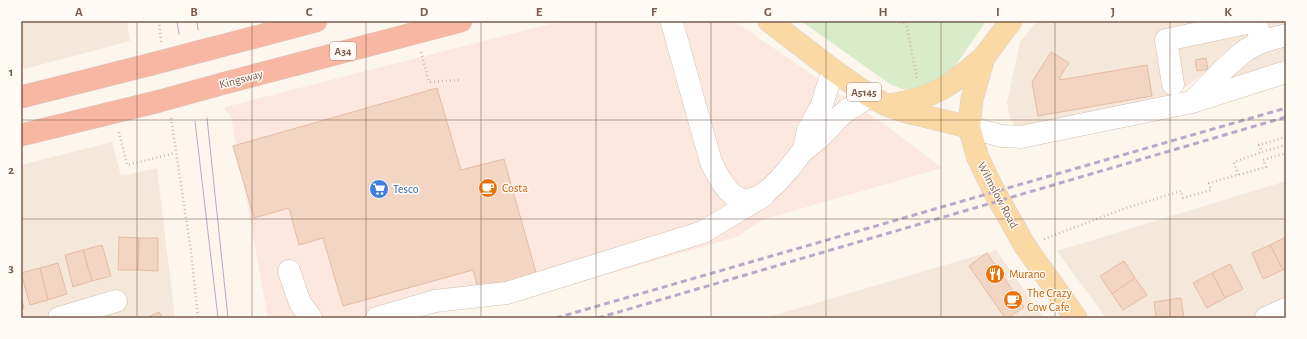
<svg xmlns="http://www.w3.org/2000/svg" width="1307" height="339" font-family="'Alegreya Sans',sans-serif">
	<rect width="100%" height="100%" fill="#fdf6ec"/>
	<g fill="#f5e8da">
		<path d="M21,21h106l3,20 -109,29z"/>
		<path d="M1037,21h249v41l-62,19 -5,-19 -40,30 -8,4 -152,36 -9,-13 -3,-16 13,-61z"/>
		<path d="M112,142l9,34 36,-8 18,150h-154v-153z"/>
		<path d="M1286,181v137h-180l-49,-67z"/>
		<path d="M996,250l48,68h-279z"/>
	</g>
	<path fill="#fde8e0" d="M562,21h172l157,108 51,39 -180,52 -25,17 -229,66 -45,1 -47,14h-148l-37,-202 -6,-6v-3z"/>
	<path fill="#d8ecc9" d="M801,21h185l-39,57 -36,12 -9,-1 -12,-5z"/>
	<g fill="#f3d5c3" stroke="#e6bba3">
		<path d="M1051,52l18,11 -9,14v3l87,-15 5,31 -114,20 -6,-34z"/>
		<path d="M1206,58l2,11 -11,2 -2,-11z"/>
		<path d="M437,88l24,82 43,-11 33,117 -58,16 -6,-22 -130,36 -20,-68 -24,7 -10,-37 -35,10 -21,-72z"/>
		<path d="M119,237l20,1 -1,32h-20z"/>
		<path d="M1286,237v32l-3,1 -13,-25z"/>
		<path d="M139,238h19v33l-20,-1z"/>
		<path d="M102,245l9,31 -19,5 -9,-31z"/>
		<path d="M1270,245l13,25 -20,9 -11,-26z"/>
		<path d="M83,250l9,31 -19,6 -8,-32z"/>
		<path d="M987,253l37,54 -16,11h-3l-36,-52z"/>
		<path d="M1124,261l11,17 -23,16 -12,-18z"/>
		<path d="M58,263l9,31 -19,6 -8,-32z"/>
		<path d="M1230,264l13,25 -18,9 -13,-25z"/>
		<path d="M40,268l8,32 -18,5 -9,-32z"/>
		<path d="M1212,273l13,25 -18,10 -14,-25z"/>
		<path d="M1135,278l12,17 -24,15 -11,-16z"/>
		<path d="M21,297l3,11 -3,1z"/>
		<path d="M1181,298l3,20h-28l-2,-16z"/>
		<path d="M159,312l3,6h-16z"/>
	</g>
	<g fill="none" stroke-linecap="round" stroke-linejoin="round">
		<defs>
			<g id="minor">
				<path d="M672,23l39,139c23,49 42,49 76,9 6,-7 11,-15 17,-21 5,-4 10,-8 15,-12 9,-8 16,-18 26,-26 7,-6 17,-10 25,-16"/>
				<path d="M1173,84l-7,-44 90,-19 5,21"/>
				<path d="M1195,101l91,-29"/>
				<path d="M969,127l32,9 20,1 171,-35 35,-36 19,-16 15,-8 25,-7"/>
				<path d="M804,150l4,-20 13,-23 12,-37"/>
				<path d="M289,271l11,32 11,15"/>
				<path d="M59,318l57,-17"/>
				<path d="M377,318l58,-17 72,-8 196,-61 60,-36"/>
				<path d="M1266,318l20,-9"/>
			</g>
			<g id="major">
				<path d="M769,21l64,49 37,26 16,9 17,6 66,16"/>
				<path d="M1011,21l-27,36 -12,42 -3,28 9,31 16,33 31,55 51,72"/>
				<path d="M889,105c46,-7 61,-19 95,-48"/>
			</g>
			<g id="highway">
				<path d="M217,47l99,-26"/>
				<path d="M225,83l236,-62"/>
				<path d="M21,97l127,-32"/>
				<path d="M21,135l135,-33"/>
			</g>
		</defs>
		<use href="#minor" stroke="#d1beb0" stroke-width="23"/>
		<use href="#major" stroke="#dad1cd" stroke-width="23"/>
		<use href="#highway" stroke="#dad1cd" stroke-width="23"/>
		<g stroke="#d9b8a5" stroke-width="2.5" stroke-dasharray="1 3" stroke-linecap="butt">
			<path d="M159,21l2,21"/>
			<path d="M895,21l9,2 7,-2"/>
			<path d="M906,22l11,57"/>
			<path d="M421,52l8,30 31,-2"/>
			<path d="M171,118l20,133 7,67"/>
			<path d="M119,132l8,33 48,-12"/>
			<path d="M1286,137l-27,8 3,7 24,-7"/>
			<path d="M1238,175l-4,-13 28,-10"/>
			<path d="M1044,239l79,-30 58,-18 2,7 28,-8 -2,-7 57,-16 -3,-7 23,-7"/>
		</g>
		<use href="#minor" stroke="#fff" stroke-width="22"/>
		<use href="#major" stroke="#fbd9a5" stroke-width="22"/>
		<use href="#highway" stroke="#f7b7a3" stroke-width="22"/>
		<g stroke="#b9a8c9" stroke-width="1">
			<path d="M177,21l2,13"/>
			<path d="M197,21l1,9"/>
			<path d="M207,118l21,200"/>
			<path d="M195,121l23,197"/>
		</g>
		<g stroke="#b9a8c9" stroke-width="3" stroke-dasharray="6 4" stroke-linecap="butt">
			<path d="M556,318l730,-210"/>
			<path d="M598,318l688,-201"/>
		</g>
		<defs>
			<g id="highway-bridge">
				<path d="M148,65l69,-18"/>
				<path d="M156,102l69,-19"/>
			</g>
		</defs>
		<use href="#highway-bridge" stroke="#dad1cd" stroke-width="23" stroke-linecap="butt"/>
		<use href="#highway-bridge" stroke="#f7b7a3" stroke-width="22"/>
	</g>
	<path fill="none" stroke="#7a5c4d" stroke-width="1" stroke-opacity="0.55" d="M137,21v297M252,21v297M366,21v297M481,21v297M596,21v297M711,21v297M826,21v297M941,21v297M1055,21v297M1170,21v297M21,120h1265M21,219h1265"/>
	<defs>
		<symbol id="cafe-disc" viewBox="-11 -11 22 22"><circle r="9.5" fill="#e8710a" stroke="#fffaf3"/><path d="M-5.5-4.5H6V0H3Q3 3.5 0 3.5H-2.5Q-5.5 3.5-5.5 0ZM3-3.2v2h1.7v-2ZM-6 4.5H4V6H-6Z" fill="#fff"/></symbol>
		<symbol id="supermarket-disc" viewBox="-11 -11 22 22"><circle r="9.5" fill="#3f7fe0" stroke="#fffaf3"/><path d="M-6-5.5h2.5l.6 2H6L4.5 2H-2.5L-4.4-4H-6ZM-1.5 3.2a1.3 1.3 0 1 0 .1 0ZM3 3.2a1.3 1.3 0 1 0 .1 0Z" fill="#fff"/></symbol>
		<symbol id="restaurant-disc" viewBox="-11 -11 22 22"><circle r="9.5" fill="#e8710a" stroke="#fffaf3"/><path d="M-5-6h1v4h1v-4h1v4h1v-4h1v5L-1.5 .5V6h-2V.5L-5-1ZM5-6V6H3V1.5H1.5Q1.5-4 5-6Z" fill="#fff"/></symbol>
	</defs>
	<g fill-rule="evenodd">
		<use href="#cafe-disc" x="477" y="177" width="22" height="22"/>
		<use href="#supermarket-disc" x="368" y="178" width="22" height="22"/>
		<use href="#restaurant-disc" x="984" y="263" width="22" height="22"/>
		<use href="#cafe-disc" x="1002" y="289" width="22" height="22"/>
	</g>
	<g text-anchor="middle" stroke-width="3" stroke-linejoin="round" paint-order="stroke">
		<g fill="#fffaf3" stroke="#a28b7f" stroke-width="1">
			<rect x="330" y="42" width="26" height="18" rx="3"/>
			<rect x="847" y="83" width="34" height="18" rx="3"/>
		</g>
		<g font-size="11" font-weight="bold" fill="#7a5c4d">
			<text x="343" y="55">A34</text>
			<text x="864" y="96">A5145</text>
		</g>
		<g font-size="12" fill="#7a5c4d" stroke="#fffaf3">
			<text transform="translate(241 79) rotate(-15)" y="4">Kingsway</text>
			<text transform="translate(998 195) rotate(62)" y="4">Wilmslow Road</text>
		</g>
		<g font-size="12" fill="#c56008" stroke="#fffaf3" text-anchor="start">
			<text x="502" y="192">Costa</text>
			<text x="1009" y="278">Murano</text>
			<text x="1027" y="297">The Crazy<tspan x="1027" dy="14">Cow Cafe</tspan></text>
		</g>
		<g font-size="12" fill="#366cbe" stroke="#fffaf3" text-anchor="start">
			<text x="393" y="193">Tesco</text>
		</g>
	</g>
	<rect width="1307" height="339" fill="none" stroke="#fffaf3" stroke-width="44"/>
	<rect x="22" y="22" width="1263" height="295" fill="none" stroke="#7a5c4d" stroke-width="1.5"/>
	<g font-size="13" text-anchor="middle" font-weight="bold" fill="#7a5c4d">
		<text x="79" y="16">A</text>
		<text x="194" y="16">B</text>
		<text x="309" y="16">C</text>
		<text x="424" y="16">D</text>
		<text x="539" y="16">E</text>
		<text x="654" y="16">F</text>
		<text x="768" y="16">G</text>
		<text x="883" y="16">H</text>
		<text x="998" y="16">I</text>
		<text x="1113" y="16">J</text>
		<text x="1228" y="16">K</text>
		<text x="11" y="76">1</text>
		<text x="11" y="174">2</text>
		<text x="11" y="272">3</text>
	</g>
</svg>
